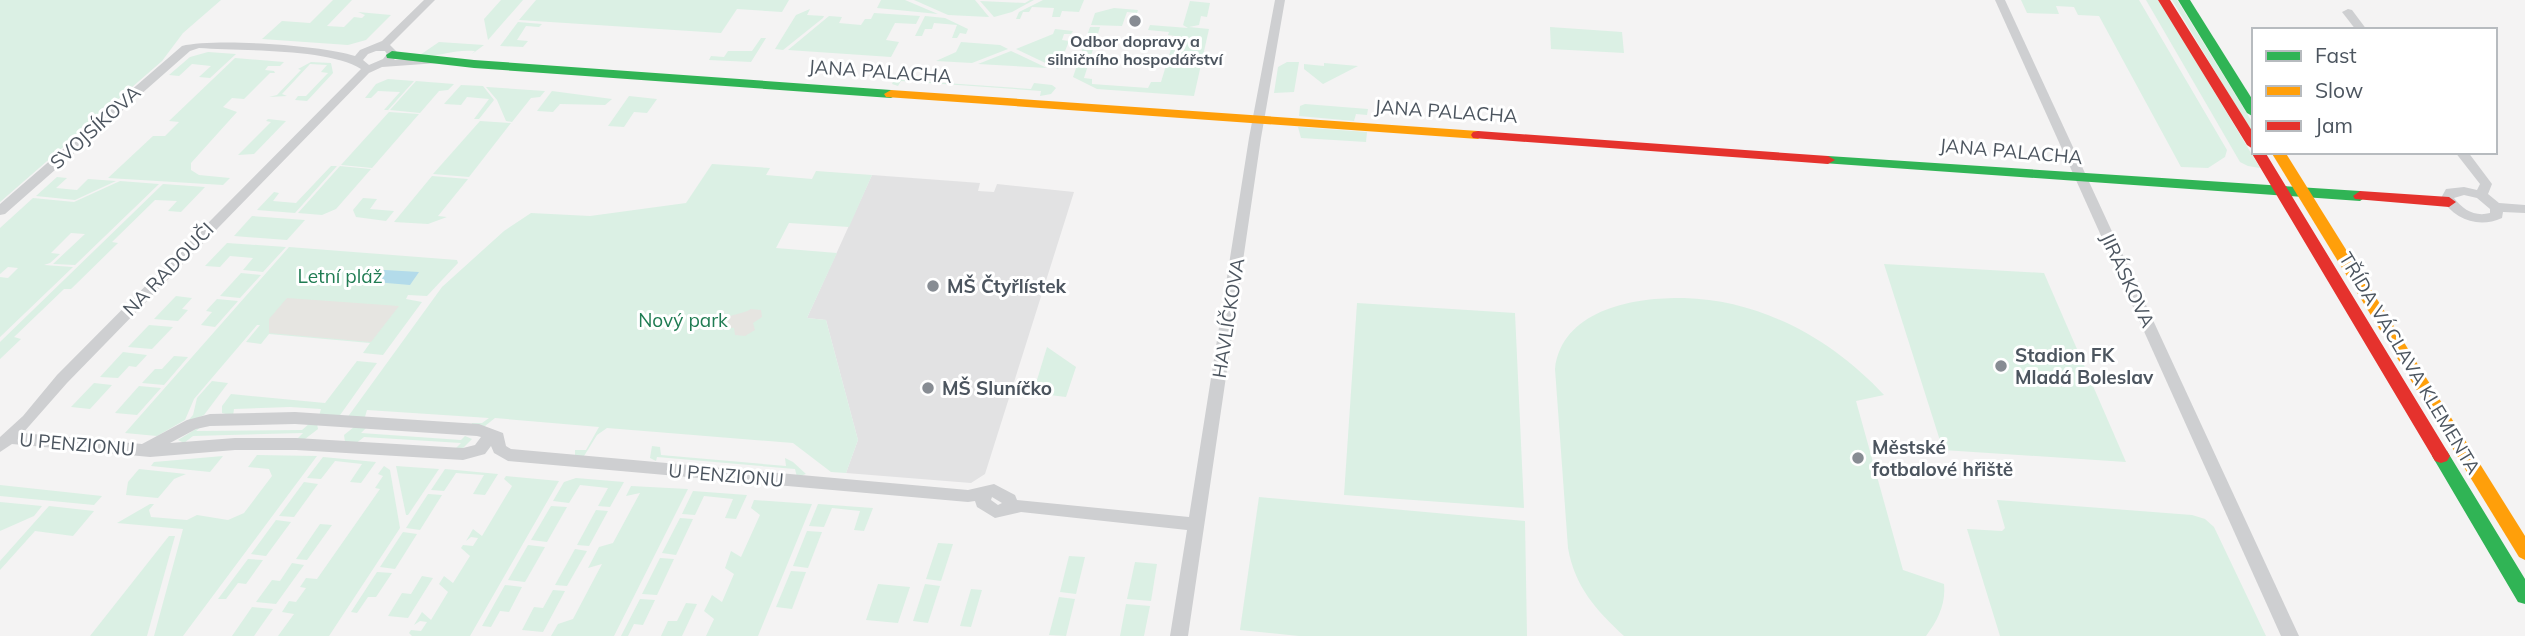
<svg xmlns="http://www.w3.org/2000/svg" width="2525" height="636" font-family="Mulish,sans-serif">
	<rect width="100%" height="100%" fill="#f4f3f3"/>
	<path fill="#e2e2e3" d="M872,175l108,8 -2,8 16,1 3,-8 77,8 -89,282 -14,9 -125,-10 12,-33 -32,-120 -19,-2z"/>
	<g fill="#dbf0e4">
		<path d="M0,0h221l-38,33 -21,28 -162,141z"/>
		<path d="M333,0h19l-25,26 17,1 10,-10 8,1 3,-3 -7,-3 33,3 -25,25 -18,5 -86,-6 20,-18 28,2z"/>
		<path d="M501,0h22l-35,40 -4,-21z"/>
		<path d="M536,0h253l-7,12 -45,-3 -16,24 -202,-13z"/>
		<path d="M881,0h24l33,14 -61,-6z"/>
		<path d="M914,0h61l14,17 -41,-2z"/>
		<path d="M1030,0h4l-22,12 -18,5 -14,-16 45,2z"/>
		<path d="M1043,0h41l-5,12 -17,-1 -2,6h-8l2,-9 -22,-1 -3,5h-6l-3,7h-4l3,-7z"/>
		<path d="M2021,0h118l88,150 -2,7 -17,11 -27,-1 -82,-151 -21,-1 -4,-8 -18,-1 3,8 -32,-1z"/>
		<path d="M2146,0h13l101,168 -12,-2 -8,-4z"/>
		<path d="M2172,0h5l77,125v11z"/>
		<path d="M1190,1l20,2 -3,14 -6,-1 -2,9 -10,2 20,2 -15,67 -97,-7 -24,-12 17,-50h10l-16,51 8,1v5l56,4 3,-6h10l14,-46 -7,-1 1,-3 -21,-2 2,-5 38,3 -5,-3z"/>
		<path d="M1114,8l24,2 -1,3 -10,-1 -5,14 -31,-1 4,-12z"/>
		<path d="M810,9l-3,6 17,1 -1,2 -40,32 -8,-1 21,-34z"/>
		<path d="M874,13l46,3 -4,8 -21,-1 -9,17 13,2 -8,15 -103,-7 41,-34 13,1 -3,6 22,2 4,-6h6z"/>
		<path d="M925,16l20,2 23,11 -2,5 -6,-1 -3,5h-5l5,-13 -23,-2 -2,6h-7l-3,7h-7z"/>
		<path d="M518,22l24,2 -3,3 -13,-1 -9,14 11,1 -5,6 -23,-1z"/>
		<path d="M1550,27l72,5 2,21 -73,-4z"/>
		<path d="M1055,29l18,2 -2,3h-7l-2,6 7,1 -11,28 -42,-20 37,-15z"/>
		<path d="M761,38h5l-15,24 -42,-2 2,-4 13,1 4,-6h24z"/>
		<path d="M439,42l45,3 -12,9 3,-3c-24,-2 -31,6 -55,4z"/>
		<path d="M961,42l39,3 8,4 -36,14 -36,-2 20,-9z"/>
		<path d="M1011,51l36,17 -69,-4z"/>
		<path d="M208,52l28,2 -26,24 -11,-1 12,-11 -19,-2 -13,12 -10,-1 21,-18z"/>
		<path d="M235,58l49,4 -4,4h-12l-3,4 9,1 1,2h-5l-26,26 -12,-1 -9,9 14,5 -46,51v7l8,5 31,3 -7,7 -115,-7 45,-42h12l14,-14 -10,-1z"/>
		<path d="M311,62l20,1 2,10 -26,28 -12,-1 3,-4h8l22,-23 -7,-1 6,-7 -17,-1 -28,30 5,2 -18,1 8,-2 24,-25 -3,-1z"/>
		<path d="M1287,62h12l-5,30 -20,1 4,-26z"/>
		<path d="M1324,63l34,3 -35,18 -19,-15v-5l20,2z"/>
		<path d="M902,75v5l129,9 3,-6 18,2 4,3 -5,6 -11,2 1,-5 -140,-10 -3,5 -6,-2 3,-7z"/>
		<path d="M388,79l26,2 -26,29h-4l16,-18 -22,-1 -7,7h-6l11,-14z"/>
		<path d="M416,81l38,3 -6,6 -9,1 -19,22 -30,-3z"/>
		<path d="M461,85l22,1 11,14 -15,19h-5l15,-20 -22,-2 -6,8 -17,-1z"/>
		<path d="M486,87h1l58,4 -5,6 -9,1 -19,24 -6,-1 -9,-21z"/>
		<path d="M552,91l60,8 -7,6 -45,-1 -7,8 -16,-1z"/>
		<path d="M629,96l28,3 -10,14 -13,-1 -10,15 -16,-1z"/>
		<path d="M1305,104l63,5 -1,6 -11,-1 -2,7 -55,-5 1,-10z"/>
		<path d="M389,112l30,2 -47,54 -31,-3z"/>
		<path d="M268,119l18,2 -32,33 -16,1 33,-33 -5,-1z"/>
		<path d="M480,121l31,2 -42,54 -36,-3z"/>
		<path d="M1298,127l69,5 -1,10 -65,-4z"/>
		<path d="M712,164l58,4 -4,7 46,4 4,-8 56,4 -23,52 -60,-4 -13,25 61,5 -30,65 19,2 32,120 -12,33 -15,-1 -38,-29 -186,-15 -10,7 -13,21 -9,1v-7h11l13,-23 -104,-9 -10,8 -13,1v-4h10l7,-5 -122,-8 -3,10 -17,-2 95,-131 62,-56 27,-18 59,3 96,-13z"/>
		<path d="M331,166h6l-42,47 -38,-3 17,-18 5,1 -6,8 23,2z"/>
		<path d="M340,166l31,3 -35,40 -14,6 -24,-2z"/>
		<path d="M432,176l36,3 -30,37 9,1 -19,7 -34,-2z"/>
		<path d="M57,177l10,1 -11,10 21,2 11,-11 28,2 -41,19 -39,-4z"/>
		<path d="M120,181l39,3 -84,81 -22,-1 32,-30 -14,-1 -20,20 9,1 -10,9 -6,2 29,2 -73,70v-60l8,1 10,-10 -10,-1 -8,7v-46l33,-30 41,4z"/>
		<path d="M163,184l42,3 -24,25 -13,-1 9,-10 -22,-1 -43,42 6,1 -47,46h-7l-50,48 7,2 -21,20v-17z"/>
		<path d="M363,198l14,1 -7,10 24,2 -8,10 -30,-4 -3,-7z"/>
		<path d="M252,216l53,4 -18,20 -53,-4z"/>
		<path d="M227,243l59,4 -23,25 -20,-2 10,-12 -23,-2 -10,11 -15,-1z"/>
		<path d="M289,247l168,13 1,3 -31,33 -19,-1 -2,4 16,3 -39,53 -20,-2 7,-10 -101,-9 -8,10 -15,-2 14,-17h-3l-63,74 -9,21 -28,16 -32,-3z"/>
		<path d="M1884,264l160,9 82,189 -183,-12z"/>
		<path d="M241,273l20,2 -21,23 -20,-2z"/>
		<path d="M176,296l16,2 -10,11 6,1 -10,11 -24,-2z"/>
		<path d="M1684,298c77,2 148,41 200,97l-28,6 47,169 41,14c2,20 -6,36 -18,52h-302c-28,-26 -49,-49 -56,-88l-13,-179c7,-60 80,-72 129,-71z"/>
		<path d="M217,299l21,2 -23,26 -14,-2 11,-13 -6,-1z"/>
		<path d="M1357,303l158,10 9,195 -180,-13z"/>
		<path d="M149,325l24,2 -21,22 -24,-2z"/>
		<path d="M1047,347l29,20 -10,30 -33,-4z"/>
		<path d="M123,352l24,3 -11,12 -7,-1 -11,12 -18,-1z"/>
		<path d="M174,356l14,1 -24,28 -22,-2 13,-14h7z"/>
		<path d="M357,361l20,2 -39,55 -19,-2 2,-7 -31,-2 -56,2 -1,7 -11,-3v-7l9,-12 94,9z"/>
		<path d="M212,381l16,2 -24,32 -18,8 7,-8 4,-17z"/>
		<path d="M94,383l18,2 -22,24 -19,-2z"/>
		<path d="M139,386l22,2 -24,27 -22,-2z"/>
		<path d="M310,423l7,1 1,5 -13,10 -9,1 7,-7 -110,3 -9,7 -6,-3 26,-16 -8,7 106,-1z"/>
		<path d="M368,426l-7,7 100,7 4,-4 7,3 -11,11h-7l7,-7 -97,-6 -9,7 -10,-2 -1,-7 10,-8z"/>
		<path d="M652,446l8,1 1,8 125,11 -1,-8 8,4 13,12 -9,3 -2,-8 -138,-12 -1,4 -6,-3z"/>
		<path d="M257,455l60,1 -134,180h-29l29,-107 -66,-6 33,-19h4l-5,6 2,7 36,3 10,-5 31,5 16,-7 28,-37 -3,-7 -21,-2z"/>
		<path d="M223,456l-13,16 -59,-6 3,-4z"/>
		<path d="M323,457l53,5 -15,21 -11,-1 12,-18 -27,-3 -14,18 -14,-1z"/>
		<path d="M384,466l6,4 10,58 -71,108h-51l16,-22 -12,-2 7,-11 7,1 10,-14 -6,-1 6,-9 11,1 63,-90 -5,-1 8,-12 -5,-2z"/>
		<path d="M396,466l43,3 -31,46h-2z"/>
		<path d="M139,469l47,5 -12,5 -16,19 -32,-3 2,-13z"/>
		<path d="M445,469l53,5 -13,21 -12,-1 11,-19 -28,-2 -12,18 -13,-1z"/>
		<path d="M506,476l53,5 -89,155h-58l-3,-3 2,-3 10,1 6,-9 -7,-1 -6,4 8,-13 9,8 17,-28 -9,-8 5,-8 9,7 17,-27 -9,-8 2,-3 10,1 5,-8 -7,-1 -5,4 7,-12 9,7 30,-50 -8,-7z"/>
		<path d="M576,478l48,4 -14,25 -12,-1 10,-18 -28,-3 -11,18 -16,-2 11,-19z"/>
		<path d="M304,482l14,2 -24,33 -15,-1z"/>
		<path d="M0,485l102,11 -8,9 -94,-9z"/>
		<path d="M631,486l57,3 -74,147h-63l7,-12 15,-5 29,-55 -14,4 11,-21 14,-4 27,-50 -14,3z"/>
		<path d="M693,491l54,4 -11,24 -11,-1 8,-19 -29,-3 -9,19 -13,-1z"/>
		<path d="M428,494l14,1 -22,35 -14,-2z"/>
		<path d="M1259,497l266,24 2,115h-228l-59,-6z"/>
		<path d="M754,500l58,4 -54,132h-52l8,-17 -10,-8 8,-16 10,7 12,-28 -9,-6 6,-17 10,6 19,-42 -9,-7z"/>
		<path d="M1997,500l195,15 13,4 9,8 52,109h-266l-33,-107 35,2 3,-3z"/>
		<path d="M0,502l42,4 -8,10 -34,15z"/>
		<path d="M818,504l55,4 -9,23 -10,-1 6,-19 -28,-3 -8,19 -15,-1z"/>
		<path d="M49,506l45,5 -21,25 -38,-5 -35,39v-9z"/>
		<path d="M551,506l16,1 -20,35 -16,-2z"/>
		<path d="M596,510l12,1 -19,35 -12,-1z"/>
		<path d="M680,518l13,1 -17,36 -14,-2z"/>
		<path d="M276,520l15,2 -25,34 -15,-2z"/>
		<path d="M320,524l12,1 -25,35 -11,-1z"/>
		<path d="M807,531l15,1 -14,36 -15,-2z"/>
		<path d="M403,532l14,2 -22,35 -15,-2z"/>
		<path d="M169,536h6l-28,100h-57z"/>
		<path d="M938,543l15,1 -12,37 -15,-2z"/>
		<path d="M528,545l17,2 -20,35 -17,-2z"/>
		<path d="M575,549l12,2 -20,35 -12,-1z"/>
		<path d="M1069,556l16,1 -9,37 -16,-2z"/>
		<path d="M660,558l14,1 -17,36 -15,-1z"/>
		<path d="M248,559l15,1 -17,24 -8,-1 -12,16h-8z"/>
		<path d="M1135,562l22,2 -6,37 -24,-2z"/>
		<path d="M292,563l12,2 -28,39 -20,-2 16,-22 8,1z"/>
		<path d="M791,571l15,1 -14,37 -16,-2z"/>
		<path d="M377,572l15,1 -16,24h-8l-11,16 -6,-1z"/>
		<path d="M422,576l11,2 -25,40 -20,-2 14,-23 9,1z"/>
		<path d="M878,584l32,3 -12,36 -32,-3z"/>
		<path d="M925,584l15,2 -12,37 -15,-2z"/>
		<path d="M505,585l17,2 -13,25 -9,-1 -9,16 -9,-1z"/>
		<path d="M971,589l11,1 -11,37 -11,-1z"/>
		<path d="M553,590l12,1 -22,41 -21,-2 12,-23 9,1z"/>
		<path d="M1059,597l16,2 -9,37 -17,-1z"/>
		<path d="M640,599l15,1 -12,25 -9,-1 -6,12h-7z"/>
		<path d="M686,603l11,1 -15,32h-21l7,-15h9z"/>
		<path d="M1126,604l24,2 -6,30h-24z"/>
		<path d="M252,607l21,2 -19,27h-22z"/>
	</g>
	<g fill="#e6e5e1">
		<path d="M287,298l112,8 -28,36 -102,-9v-14z"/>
		<path d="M751,309l10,1 1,7 -9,6 2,7 -10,6 -10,-1 -1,-7 -10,-1 -1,-7c9,-7 18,-5 28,-11z"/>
	</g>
	<path fill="#b3dbea" d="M384,270h1l34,2 -9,13 -35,-3z"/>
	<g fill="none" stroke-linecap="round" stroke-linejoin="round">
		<g fill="#cecfd1" fill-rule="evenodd">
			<path d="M424,0h11l-45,45 9,9 -5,6 40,-2 4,1v4l-56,4 -13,6 -302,310 -44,50 119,11 45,-24 23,-6 85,-2 184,12 24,9 3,13 5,3 457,41 26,-6 21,11 2,5 172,17 60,-379 26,-138h10l-24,138 -73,498h-18l17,-106 -166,-18 -26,6 -18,-11 -2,-6 -7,1 -460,-41 -14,-8 -3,-7 -6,8 -22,6 -167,-10h-61l-85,7 -138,-13 -12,8v-15l23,-21 34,-41 304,-306c-32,-21 -121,-18 -162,-21l-9,3 -185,163 -5,1v-11l182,-158c32,-8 141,-1 173,10l5,-6 22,-9zM376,51h9l2,3 -4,5 -14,6 -6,-5 5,-6zM295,424l182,12 4,1 -6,8 -12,3 -167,-10h-61l-65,5 26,-14 14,-3zM992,497l10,6 -4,2 -7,-5z"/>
			<path d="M1995,0h10l294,636h-18z"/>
			<path d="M2348,9l4,1 15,20h-11l-14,-18z"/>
			<path d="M2455,152h13l24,32 -4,10 11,9 26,2v8l-22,-1 -1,6c-24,11 -48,1 -61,-20l5,-9 18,-2 13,3 3,-6zM2464,195l13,3 13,11v4c-15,4 -27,-3 -36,-15z"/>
		</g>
		<g fill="#30b455" fill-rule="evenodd">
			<path d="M2178,0h12l64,102v15l-7,-4z"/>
			<path d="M392,51l82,9 417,30 7,4 -7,4 -417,-30 -87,-10 -1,-3z"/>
			<path d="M1828,156l532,35 7,5 -7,5 -537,-38 -2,-3 2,-3z"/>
			<path d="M2441,449l6,2 78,128v25l-7,-2 -83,-141 -3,-5 3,-5z"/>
		</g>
		<g fill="#ff9f0a" fill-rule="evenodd">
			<path d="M891,90l587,41 7,4 -7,4 -592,-42 -2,-3z"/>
			<path d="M2271,152h14l240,384v24l-6,-3z"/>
		</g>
		<g fill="#e5322d" fill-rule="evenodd">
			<path d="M2158,0h12l84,134v18h11l182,299 3,5 -3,5 -6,2 -6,-2 -184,-309 2,-3 -6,-4z"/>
			<path d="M1478,131l350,25 7,4 -7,4 -355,-26 -2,-3 2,-3z"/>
			<path d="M2360,191l89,6 7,5 -7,5 -94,-8 -2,-3z"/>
		</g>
	</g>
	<g fill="#878c93" stroke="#fff" stroke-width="2.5">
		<circle cx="1135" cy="21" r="7"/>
		<circle cx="933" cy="286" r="7"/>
		<circle cx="2001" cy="366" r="7"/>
		<circle cx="928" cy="388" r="7"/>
		<circle cx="1858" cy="458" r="7"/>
	</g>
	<g text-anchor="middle" stroke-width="6" stroke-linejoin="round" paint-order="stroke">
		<g font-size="16" font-weight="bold" fill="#4c555f" stroke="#fff">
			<text x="1135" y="47">Odbor dopravy a<tspan x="1135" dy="18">silničního hospodářství</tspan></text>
		</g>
		<g font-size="19" fill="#4c555f" stroke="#fff">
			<text transform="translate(880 71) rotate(4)" y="7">JANA PALACHA</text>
			<text transform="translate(1446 111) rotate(4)" y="7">JANA PALACHA</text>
			<text transform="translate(95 127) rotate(-42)" y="7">SVOJSÍKOVA</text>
			<text transform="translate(2011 151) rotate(5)" y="7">JANA PALACHA</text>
			<text transform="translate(168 269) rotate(-46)" y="7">NA RADOUČI</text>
			<text transform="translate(2128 280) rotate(65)" y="7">JIRÁSKOVA</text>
			<text transform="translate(1228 318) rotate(-81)" y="7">HAVLÍČKOVA</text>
			<text transform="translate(2410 363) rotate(59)" y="7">TŘÍDA VÁCLAVA KLEMENTA</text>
			<text transform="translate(77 444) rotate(5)" y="7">U PENZIONU</text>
			<text transform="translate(726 475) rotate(5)" y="7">U PENZIONU</text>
		</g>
		<g font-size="19" fill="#207c53" stroke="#fff">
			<text x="340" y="283">Letní pláž</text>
			<text x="683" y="327">Nový park</text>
		</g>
		<g font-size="19" font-weight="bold" fill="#4c555f" stroke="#fff" text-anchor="start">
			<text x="947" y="293">MŠ Čtyřlístek</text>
			<text x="2015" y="362">Stadion FK<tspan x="2015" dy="22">Mladá Boleslav</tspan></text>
			<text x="942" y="395">MŠ Sluníčko</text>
			<text x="1872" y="454">Městské<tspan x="1872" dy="22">fotbalové hřiště</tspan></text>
		</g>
	</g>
	<rect x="2252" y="28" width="245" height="126" fill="#ffffff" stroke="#b7bbbf" stroke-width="2"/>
	<rect x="2266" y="51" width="35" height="10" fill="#30b455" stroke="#b7bbbf" stroke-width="2"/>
	<text x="2315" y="63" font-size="21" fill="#4c555f">Fast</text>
	<rect x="2266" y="86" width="35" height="10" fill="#ff9f0a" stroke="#b7bbbf" stroke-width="2"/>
	<text x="2315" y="98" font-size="21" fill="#4c555f">Slow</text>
	<rect x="2266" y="121" width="35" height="10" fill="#e5322d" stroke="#b7bbbf" stroke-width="2"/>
	<text x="2315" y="133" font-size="21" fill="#4c555f">Jam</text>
</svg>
